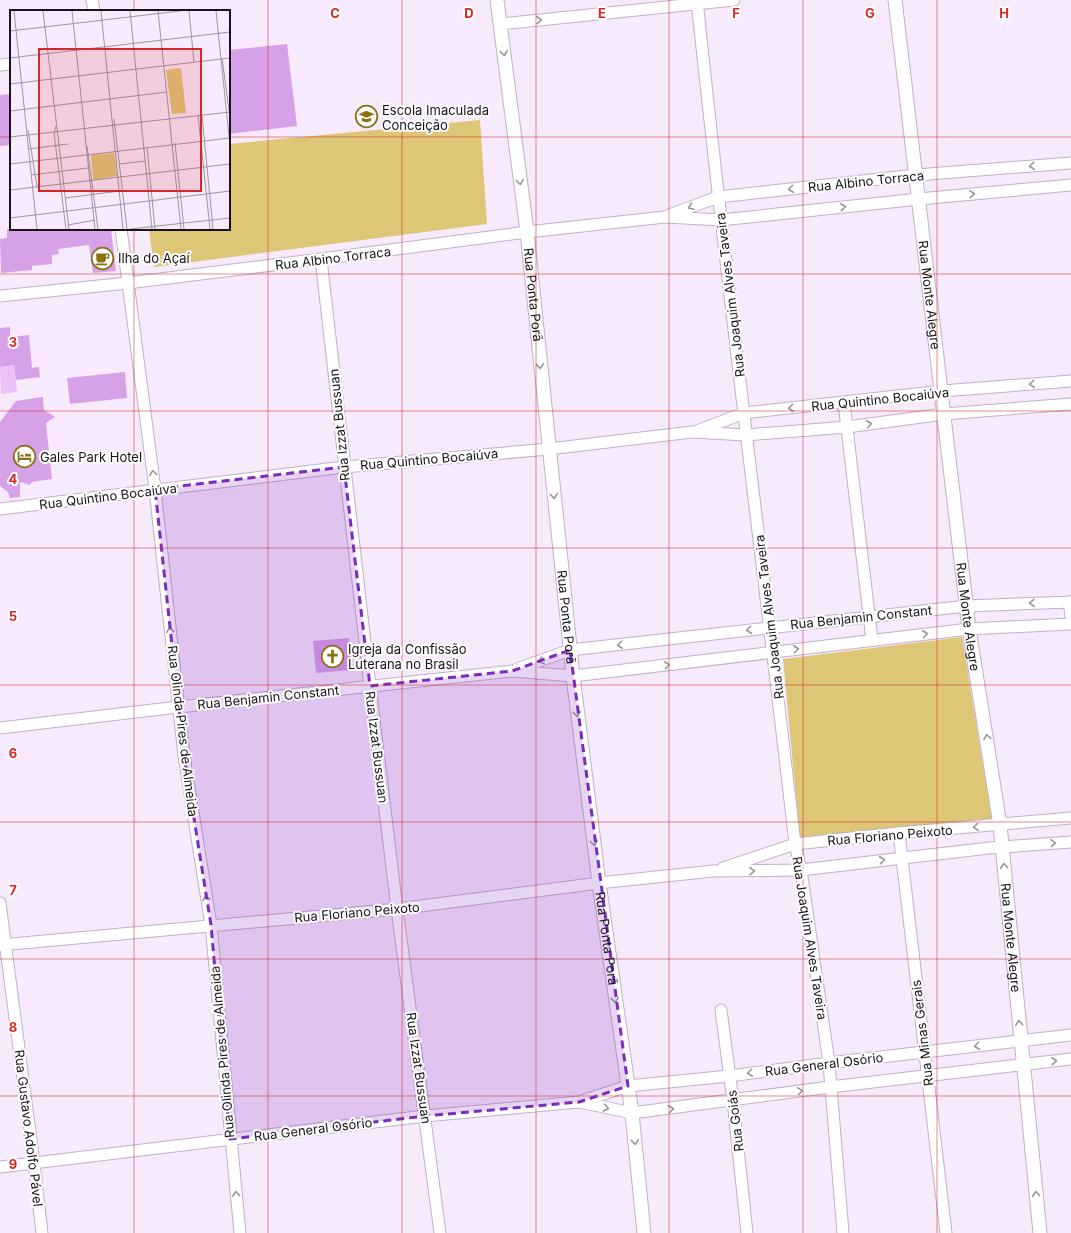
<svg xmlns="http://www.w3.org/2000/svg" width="1071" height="1233" font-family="Inter,sans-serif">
	<rect width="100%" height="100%" fill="#f8eafd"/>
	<g fill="#ddc777">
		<path d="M480,120l7,104 -333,43 -5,-38h80v-85z"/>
		<path d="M962,637l30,183 -192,18 -17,-179z"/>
	</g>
	<path fill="#ecc0fa" d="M14,365l3,27 -16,2 -1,-27z"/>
	<g fill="#d7a1e8">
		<path d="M287,44l10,82 -68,8v-84z"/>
		<path d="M11,94v51l-11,1v-51z"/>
		<path d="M7,229h104l5,42 -23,2 -4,-28 -31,4 1,5 -7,1v9l-20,2v4l-31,3 -1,-34 7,-1z"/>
		<path d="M10,327v10l19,-2 3,33 7,-1 1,10 -24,3 -2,-15 -14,2v-39z"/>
		<path d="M125,372l2,26 -57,6 -3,-26z"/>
		<path d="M43,397l1,13 11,7 -9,6 6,56 -20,3 -2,3 -10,-3v15l-10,1 -2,-6 -8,-6v-64l16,-21z"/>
		<path d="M349,638l3,32 -36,3 -3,-32z"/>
	</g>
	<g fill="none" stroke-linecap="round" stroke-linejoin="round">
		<defs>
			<g id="minor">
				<path d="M92,0l2,11"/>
				<path d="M697,0c29,282 66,563 98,844l6,26 28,193 14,170"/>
				<path d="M500,24l234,-24"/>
				<path d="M0,65l11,-1"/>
				<path d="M669,215l49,-18 198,-22 155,-12"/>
				<path d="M121,229l34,260 29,267 27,169 29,308"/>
				<path d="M321,259l49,427 27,223 43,324"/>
				<path d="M0,296l128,-13 193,-24 206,-27 138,-15 56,3 198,-21 152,-14"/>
				<path d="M844,403l28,237"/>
				<path d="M697,431l47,-18 198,-22 129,-10"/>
				<path d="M0,509l344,-42 205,-18 143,-17 54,3 101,-8 97,-13 127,-10"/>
				<path d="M1069,602l2,14"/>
				<path d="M517,669l53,-19 397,-44 104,-4"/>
				<path d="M0,728l178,-21 334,-36 61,5 396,-47 102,-5"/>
				<path d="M899,833l47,400"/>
				<path d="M723,868l72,-24 104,-11 172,-15"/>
				<path d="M0,903l34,260 8,70"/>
				<path d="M0,945l397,-36 202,-26 114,-12 88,-1 188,-22 82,-6"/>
				<path d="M721,1010l12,91 14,132"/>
				<path d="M580,1102l52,11 198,-26 241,-28"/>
				<path d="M0,1167l425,-51 154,-14 49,-16 101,-10 100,-13 242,-28"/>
			</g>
			<g id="tertiary">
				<path id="s1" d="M497,0l30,232 46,444 26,207 33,230 12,120"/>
				<path id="s2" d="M895,0l74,629 31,196 40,408"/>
			</g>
		</defs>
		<use href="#minor" stroke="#c2b0c8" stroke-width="13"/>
		<use href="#tertiary" stroke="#c2b0c8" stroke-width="15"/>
		<use href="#minor" stroke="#fff" stroke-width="11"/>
		<use href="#tertiary" stroke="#fff" stroke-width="13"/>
	</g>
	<defs><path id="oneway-chevron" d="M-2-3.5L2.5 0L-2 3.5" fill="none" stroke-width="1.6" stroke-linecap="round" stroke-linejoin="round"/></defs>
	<g stroke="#989599">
		<use href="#oneway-chevron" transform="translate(539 20) rotate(-6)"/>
		<use href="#oneway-chevron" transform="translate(504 53) rotate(83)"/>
		<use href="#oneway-chevron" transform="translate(1032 166) rotate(175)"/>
		<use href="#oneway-chevron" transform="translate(520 182) rotate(83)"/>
		<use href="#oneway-chevron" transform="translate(791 189) rotate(174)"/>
		<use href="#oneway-chevron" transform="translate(972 194) rotate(-5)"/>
		<use href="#oneway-chevron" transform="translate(691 207) rotate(159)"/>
		<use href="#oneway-chevron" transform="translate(843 207) rotate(-6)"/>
		<use href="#oneway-chevron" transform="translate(540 366) rotate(84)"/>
		<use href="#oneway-chevron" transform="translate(1032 384) rotate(175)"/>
		<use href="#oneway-chevron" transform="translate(791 408) rotate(174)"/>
		<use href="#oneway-chevron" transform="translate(869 424) rotate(-7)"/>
		<use href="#oneway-chevron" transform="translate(153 473) rotate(-98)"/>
		<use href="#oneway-chevron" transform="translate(554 496) rotate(84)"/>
		<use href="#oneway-chevron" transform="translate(1032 603) rotate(178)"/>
		<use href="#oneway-chevron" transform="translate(170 630) rotate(-96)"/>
		<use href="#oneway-chevron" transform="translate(749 630) rotate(173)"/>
		<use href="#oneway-chevron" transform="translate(925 634) rotate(-7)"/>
		<use href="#oneway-chevron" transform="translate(620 645) rotate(173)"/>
		<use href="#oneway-chevron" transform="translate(796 649) rotate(-7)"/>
		<use href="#oneway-chevron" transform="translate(541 661) rotate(160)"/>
		<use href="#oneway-chevron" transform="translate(667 665) rotate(-7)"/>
		<use href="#oneway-chevron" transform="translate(577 714) rotate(83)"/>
		<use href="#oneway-chevron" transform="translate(987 737) rotate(-99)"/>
		<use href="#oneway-chevron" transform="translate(976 827) rotate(175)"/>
		<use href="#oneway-chevron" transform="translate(594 843) rotate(83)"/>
		<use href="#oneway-chevron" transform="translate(1053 843) rotate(-4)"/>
		<use href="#oneway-chevron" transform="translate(882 860) rotate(-7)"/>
		<use href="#oneway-chevron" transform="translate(1004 866) rotate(-95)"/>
		<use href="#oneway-chevron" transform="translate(752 871) rotate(-1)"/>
		<use href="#oneway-chevron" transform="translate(206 898) rotate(-99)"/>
		<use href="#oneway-chevron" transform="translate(615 1000) rotate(82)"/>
		<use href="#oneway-chevron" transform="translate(1019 1023) rotate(-96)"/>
		<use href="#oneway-chevron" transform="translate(977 1046) rotate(173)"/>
		<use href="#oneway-chevron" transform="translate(1054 1061) rotate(-6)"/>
		<use href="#oneway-chevron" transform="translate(750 1073) rotate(173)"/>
		<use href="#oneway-chevron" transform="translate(800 1091) rotate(-8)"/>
		<use href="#oneway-chevron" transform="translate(606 1108) rotate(12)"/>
		<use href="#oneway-chevron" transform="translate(671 1109) rotate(-7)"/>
		<use href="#oneway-chevron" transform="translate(635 1142) rotate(84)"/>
		<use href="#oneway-chevron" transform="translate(236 1194) rotate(-96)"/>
		<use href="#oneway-chevron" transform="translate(1036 1194) rotate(-95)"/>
	</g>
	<path fill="#7b2cbf" fill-opacity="0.2" stroke="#7b2cbf" stroke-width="3" stroke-dasharray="8 5" stroke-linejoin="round" d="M344,467l26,219 142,-15 58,-21 58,436 -49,16 -154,14 -195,23 -19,-214 -27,-169 -29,-267z"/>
	<path fill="none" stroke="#d62828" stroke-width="1" stroke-opacity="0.55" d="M134,0v11M268,0v1233M402,0v1233M536,0v1233M669,0v1233M803,0v1233M937,0v1233M0,137h11M229,137h842M134,229v1004M0,274h1071M0,411h1071M0,548h1071M0,685h1071M0,822h1071M0,959h1071M0,1096h1071"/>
	<defs>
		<symbol id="school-ring" viewBox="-11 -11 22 22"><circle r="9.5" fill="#fdfdfd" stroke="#897213" stroke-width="1.5"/><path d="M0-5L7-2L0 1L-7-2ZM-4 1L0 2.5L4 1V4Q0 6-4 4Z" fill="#897213"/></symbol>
		<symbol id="cafe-ring" viewBox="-11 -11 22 22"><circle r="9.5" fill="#fdfdfd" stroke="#897213" stroke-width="1.5"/><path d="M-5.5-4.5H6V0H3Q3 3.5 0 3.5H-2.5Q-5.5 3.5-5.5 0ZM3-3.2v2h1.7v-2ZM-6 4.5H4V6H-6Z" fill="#897213"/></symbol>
		<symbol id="hotel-ring" viewBox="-11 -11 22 22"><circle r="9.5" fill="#fdfdfd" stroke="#897213" stroke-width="1.5"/><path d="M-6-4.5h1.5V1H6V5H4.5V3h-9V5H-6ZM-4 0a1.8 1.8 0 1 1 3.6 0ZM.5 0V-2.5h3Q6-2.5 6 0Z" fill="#897213"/></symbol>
		<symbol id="church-ring" viewBox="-11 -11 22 22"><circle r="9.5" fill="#fdfdfd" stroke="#897213" stroke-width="1.5"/><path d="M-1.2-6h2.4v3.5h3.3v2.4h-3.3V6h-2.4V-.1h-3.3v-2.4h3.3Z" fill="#897213"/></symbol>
	</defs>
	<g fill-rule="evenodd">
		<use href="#school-ring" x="354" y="104" width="25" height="25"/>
		<use href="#cafe-ring" x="90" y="246" width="25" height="25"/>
		<use href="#hotel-ring" x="12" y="444" width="25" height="25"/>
		<use href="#church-ring" x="320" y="644" width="25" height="25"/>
	</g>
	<g text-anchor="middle" stroke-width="4" stroke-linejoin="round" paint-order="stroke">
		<g font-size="13" fill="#1a131c" stroke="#fdfdfd" text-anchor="start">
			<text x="382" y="115">Escola Imaculada<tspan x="382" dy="15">Conceição</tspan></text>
			<text x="118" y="263">Ilha do Açaí</text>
			<text x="40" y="462">Gales Park Hotel</text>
			<text x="348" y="654">Igreja da Confissão<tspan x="348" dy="15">Luterana no Brasil</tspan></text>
		</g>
		<g font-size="13" fill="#1a131c" stroke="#fdfdfd">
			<text transform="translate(866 181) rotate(-6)" y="5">Rua Albino Torraca</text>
			<text transform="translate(333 258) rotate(-7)" y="5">Rua Albino Torraca</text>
			<text dy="5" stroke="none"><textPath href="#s1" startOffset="297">Rua Ponta Porã</textPath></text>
			<text transform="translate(730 295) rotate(-97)" y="5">Rua Joaquim Alves Taveira</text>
			<text dy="5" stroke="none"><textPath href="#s2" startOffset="297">Rua Monte Alegre</textPath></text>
			<text transform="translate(880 399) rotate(-6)" y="5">Rua Quintino Bocaiúva</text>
			<text transform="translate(339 425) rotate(-96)" y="5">Rua Izzat Bussuan</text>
			<text transform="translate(429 459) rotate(-5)" y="5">Rua Quintino Bocaiúva</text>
			<text transform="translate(108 496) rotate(-7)" y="5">Rua Quintino Bocaiúva</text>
			<text dy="5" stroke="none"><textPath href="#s2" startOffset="621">Rua Monte Alegre</textPath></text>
			<text dy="5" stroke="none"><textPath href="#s1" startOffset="621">Rua Ponta Porã</textPath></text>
			<text transform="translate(769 617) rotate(-97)" y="5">Rua Joaquim Alves Taveira</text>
			<text transform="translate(861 617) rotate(-6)" y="5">Rua Benjamin Constant</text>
			<text transform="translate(268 697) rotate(-6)" y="5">Rua Benjamin Constant</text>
			<text transform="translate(183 731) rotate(83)" y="5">Rua Olinda Pires de Almeida</text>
			<text transform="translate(377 747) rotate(83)" y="5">Rua Izzat Bussuan</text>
			<text transform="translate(890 835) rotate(-5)" y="5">Rua Floriano Peixoto</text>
			<text transform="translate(357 912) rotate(-5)" y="5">Rua Floriano Peixoto</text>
			<text dy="5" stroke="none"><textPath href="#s1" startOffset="945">Rua Ponta Porã</textPath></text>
			<text transform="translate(810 938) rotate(81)" y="5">Rua Joaquim Alves Taveira</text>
			<text dy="5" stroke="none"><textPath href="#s2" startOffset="945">Rua Monte Alegre</textPath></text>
			<text transform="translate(922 1033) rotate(-97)" y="5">Rua Minas Gerais</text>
			<text transform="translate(222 1052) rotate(-95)" y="5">Rua Olinda Pires de Almeida</text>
			<text transform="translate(824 1064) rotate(-7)" y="5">Rua General Osório</text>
			<text transform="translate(419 1068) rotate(82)" y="5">Rua Izzat Bussuan</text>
			<text transform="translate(735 1121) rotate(-97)" y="5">Rua Goiás</text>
			<text transform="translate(29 1128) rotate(83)" y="5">Rua Gustavo Adolfo Pável</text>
			<text transform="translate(313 1129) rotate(-7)" y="5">Rua General Osório</text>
		</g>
	</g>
	<g transform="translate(10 10)">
		<rect width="220" height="220" fill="#f8eafd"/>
		<path d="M171,58l5,45 -14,1 -6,-44zM104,143l3,23 -24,4 -2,-25z" fill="#ddc777"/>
		<path fill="none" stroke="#9f94a3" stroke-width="1" d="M4,1l23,218M33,1l26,218M62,1l23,218M91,1l22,218M120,1l22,218M148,1l23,218M179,1l5,51M206,1l14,134M0,21l170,-20M0,48l220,-26M212,48l8,59M0,74l220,-26M0,101l157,-19M188,105l12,114M192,105l11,114M104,109l13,110M46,116l-2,7 12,96M18,120l9,57M0,127l220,-25M165,133l9,86M77,136l11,83M137,137l8,82M18,139l40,-5M0,154l220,-26M109,154l27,-3M21,165l57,-7M0,180l220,-26M55,188l55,-7M0,208l220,-27M58,215l27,-5M120,219l100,-11"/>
		<path fill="#d62828" fill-opacity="0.15" stroke="#d62828" stroke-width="2" d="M29,39h162v142h-162z"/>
		<rect width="220" height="220" fill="none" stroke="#1a131c" stroke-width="2"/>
	</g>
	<g font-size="13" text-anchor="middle" font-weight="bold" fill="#d62828" stroke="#fdfdfd" stroke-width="4" stroke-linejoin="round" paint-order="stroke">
		<text x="335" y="18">C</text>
		<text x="469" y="18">D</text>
		<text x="602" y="18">E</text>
		<text x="736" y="18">F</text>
		<text x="870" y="18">G</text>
		<text x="1004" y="18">H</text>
		<text x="13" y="347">3</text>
		<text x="13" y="484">4</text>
		<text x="13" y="621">5</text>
		<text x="13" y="758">6</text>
		<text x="13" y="895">7</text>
		<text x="13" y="1032">8</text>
		<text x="13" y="1169">9</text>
	</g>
</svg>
